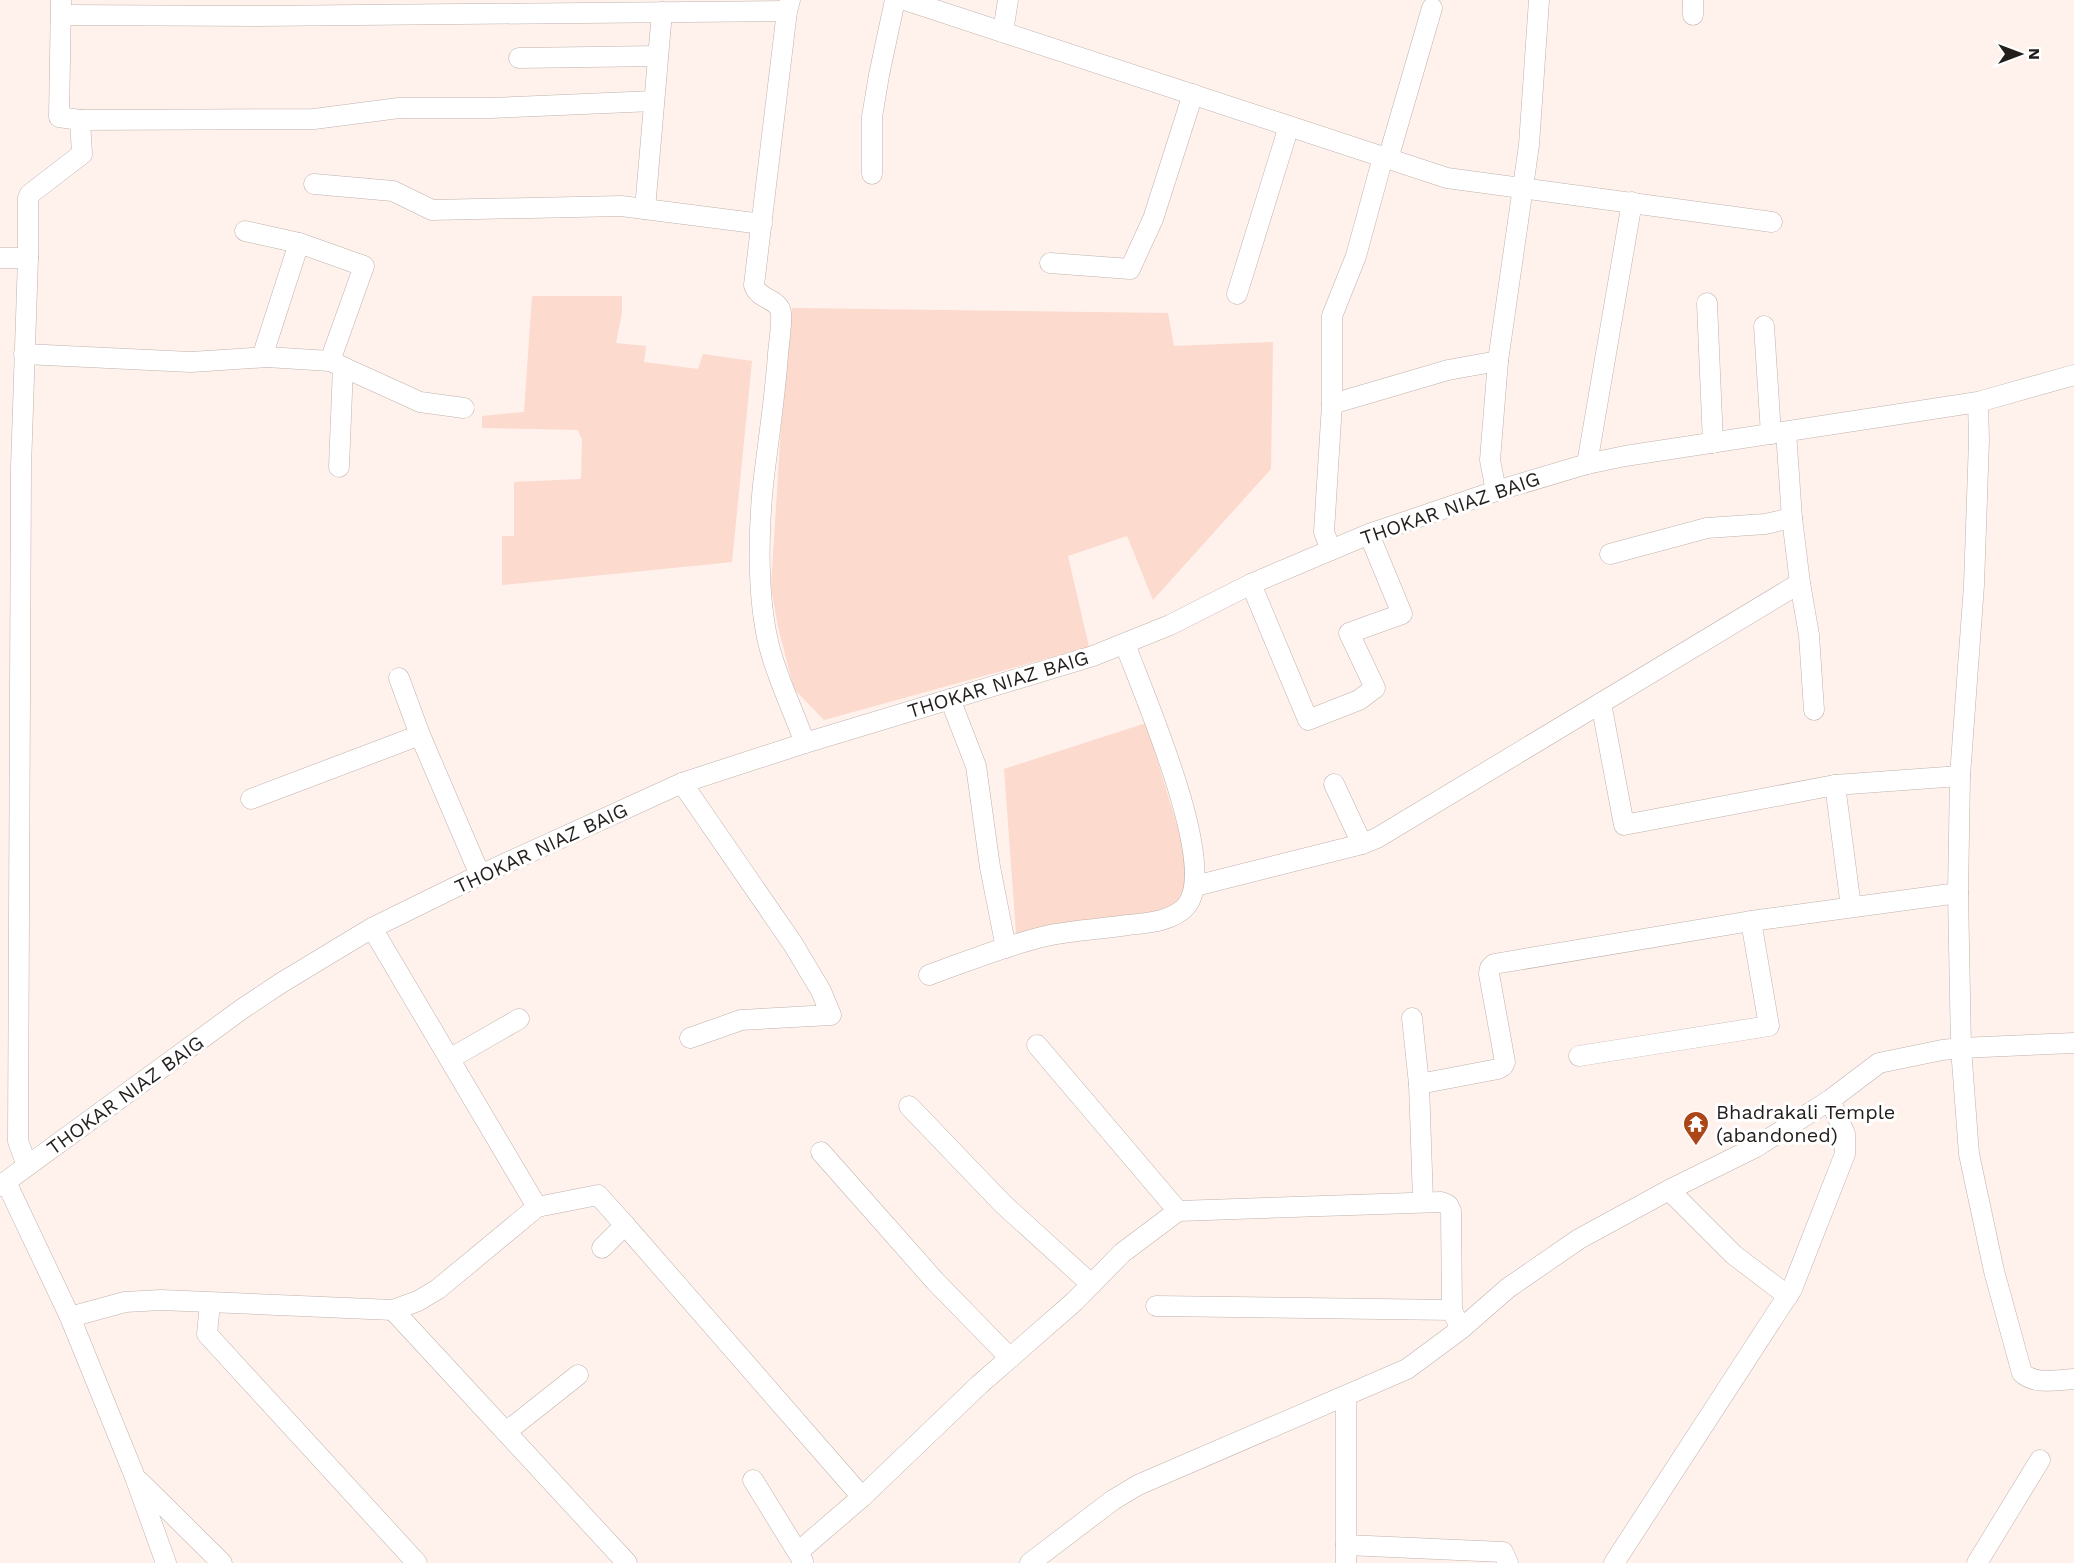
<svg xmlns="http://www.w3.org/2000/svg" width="2074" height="1563" font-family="'Work Sans',sans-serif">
	<rect width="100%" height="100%" fill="#fff1ec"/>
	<g fill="#fcdacd">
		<path d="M532,296h90v16l-6,31 30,3 -2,16 54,7 5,-15 49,7 -20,201 -230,23v-49h12v-54l67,-3 1,-39 -4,-10 -96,-2v-12l42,-4z"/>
		<path d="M792,308l376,5 6,33 99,-4 -2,127 -118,131 -26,-64 -59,20 21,91 -265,73 -30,-31 -16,-62 -7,-40 12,-192z"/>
		<path d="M1146,723l39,128v31l-4,22 -28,15 -137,14 -12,-164z"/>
	</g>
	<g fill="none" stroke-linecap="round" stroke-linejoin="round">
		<defs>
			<g id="minor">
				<path d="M790,0l-3,11 -33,274c4,15 25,13 27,28 1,13 -2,28 -3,41 -3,44 -10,88 -15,131 -5,51 -6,120 8,168 9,31 23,60 34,90"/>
				<path d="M905,0l542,178 325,44"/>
				<path d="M61,15l198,1 528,-5"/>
				<path d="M1693,15v-15"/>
				<path d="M1003,32l5,-32"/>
				<path d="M519,58l139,-2"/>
				<path d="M80,120l234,-1 85,-11h91l164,-7"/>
				<path d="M1383,157l-27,99 -24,60v88l116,-34 50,-9"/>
				<path d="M1388,159l44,-151"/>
				<path d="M872,174v-57l7,-42 16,-75"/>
				<path d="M314,184l79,7 39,19 189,-4 141,18"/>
				<path d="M645,209l17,-197"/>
				<path d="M245,231l54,12 65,23 -34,95"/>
				<path d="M0,258h28"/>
				<path d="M1050,263l80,6 23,-50 40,-125"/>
				<path d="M1237,294l52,-168"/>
				<path d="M1707,303l6,140"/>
				<path d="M1764,326l7,108"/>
				<path d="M24,354l167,8 76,-5 63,4 13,6 -4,100"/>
				<path d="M267,357l-2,-9 34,-105"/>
				<path d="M343,367l77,35 44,6"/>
				<path d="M1978,402l1,38 -5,145 -14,191 -2,117 3,155 8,106 25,117 28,102c13,12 35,7 52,6"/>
				<path d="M1786,432l6,86 8,65 9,52 5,75"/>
				<path d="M1587,464l45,-262"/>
				<path d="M1496,491l-6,-31 8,-99 31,-216 10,-145"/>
				<path d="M1331,550l-7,-18 8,-128"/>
				<path d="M1610,554l97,-26 58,-4 27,-6"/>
				<path d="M1251,584l57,136 51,-20 16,-12 -26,-55 53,-19 -33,-80"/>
				<path d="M399,678l21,57 60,140"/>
				<path d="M950,699l26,67 14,101 16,81"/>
				<path d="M1601,703l23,122 211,-40 16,122"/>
				<path d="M682,783l111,161 28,47 10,24 -90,5 -51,18"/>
				<path d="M1334,784l28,60"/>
				<path d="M1835,785l125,-9"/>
				<path d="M251,799l169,-64"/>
				<path d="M1195,886l167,-42 15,-6 423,-255"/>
				<path d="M372,928l165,279"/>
				<path d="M929,975c39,-14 78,-30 117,-39 27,-6 55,-7 82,-11 19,-2 47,-4 59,-20 32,-41 -45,-214 -62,-261"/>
				<path d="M1412,1018l7,66 4,117"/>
				<path d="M1037,1045l141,166"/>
				<path d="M1579,1056l190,-30 -18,-105"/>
				<path d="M451,1058l68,-39"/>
				<path d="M1419,1084l79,-15 5,-3 2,-4 -16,-88 1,-6 4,-4 257,-43 207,-28"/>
				<path d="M909,1106l94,98 88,80"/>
				<path d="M821,1152l114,129 75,77"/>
				<path d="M27,1166l-9,-25 3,-674 7,-209v-60l2,-4 52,-40 -2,-34 -21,-3 2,-117"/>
				<path d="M6,1182l64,135 65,160 31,86"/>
				<path d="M0,1186l242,-177 39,-26 91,-55 108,-53 202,-92 123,-40 288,-87 77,-31 81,-41 118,-50 127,-43 91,-27 38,-8 353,-54 96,-27"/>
				<path d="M1669,1190l65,65 54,41"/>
				<path d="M625,1225l237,272"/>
				<path d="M210,1303l-3,31 210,229"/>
				<path d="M1156,1306l296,4 5,11"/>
				<path d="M393,1310l234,253"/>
				<path d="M70,1317l55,-15 36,-2 232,10 25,-9 20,-12 99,-82 61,-12 27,30 -23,23"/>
				<path d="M506,1432l72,-57"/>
				<path d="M753,1480l50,81"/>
				<path d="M139,1481l83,82"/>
				<path d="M1346,1545l157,7 5,11"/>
				<path d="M798,1552l64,-55 117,-112 96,-84 47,-48 56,-42 263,-9 7,3 3,6 1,99"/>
				<path d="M1030,1563l83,-63 25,-15 269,-116 54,-40 47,-41 71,-49 90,-49 87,-43 74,-47 49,-37 63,-13 19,-2 113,-5"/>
				<path d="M1346,1563v-167"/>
				<path d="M1614,1563l178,-274 53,-135v-20l-15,-34"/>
				<path d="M1977,1563l63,-103"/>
			</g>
		</defs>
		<use href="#minor" stroke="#bfb2ad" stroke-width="21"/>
		<use href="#minor" stroke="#fff" stroke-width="20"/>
	</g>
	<defs>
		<symbol id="temple-pin" viewBox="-11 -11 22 30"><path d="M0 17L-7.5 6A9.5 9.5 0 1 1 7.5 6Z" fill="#ab4617" stroke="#fff"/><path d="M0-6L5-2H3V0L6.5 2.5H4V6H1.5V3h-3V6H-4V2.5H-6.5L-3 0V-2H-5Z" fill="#fff"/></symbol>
	</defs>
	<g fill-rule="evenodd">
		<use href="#temple-pin" x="1681" y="1109" width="30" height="40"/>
	</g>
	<g text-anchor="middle" stroke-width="6" stroke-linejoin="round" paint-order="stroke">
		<g font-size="20" fill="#221e1c" stroke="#fff">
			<text transform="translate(1450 508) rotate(-19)" y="7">THOKAR NIAZ BAIG</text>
			<text transform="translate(998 684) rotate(-17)" y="7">THOKAR NIAZ BAIG</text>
			<text transform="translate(541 848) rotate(-25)" y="7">THOKAR NIAZ BAIG</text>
			<text transform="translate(125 1095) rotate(-36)" y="7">THOKAR NIAZ BAIG</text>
		</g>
		<g font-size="20" fill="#221e1c" stroke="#fff" text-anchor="start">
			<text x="1716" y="1119">Bhadrakali Temple<tspan x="1716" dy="23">(abandoned)</tspan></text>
		</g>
	</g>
	<g transform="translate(2020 54) rotate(90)" stroke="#ffffff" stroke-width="4.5" paint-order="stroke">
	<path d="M0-4.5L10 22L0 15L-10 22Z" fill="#221e1c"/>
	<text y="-9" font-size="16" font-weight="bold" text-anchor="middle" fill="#221e1c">N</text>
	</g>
</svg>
